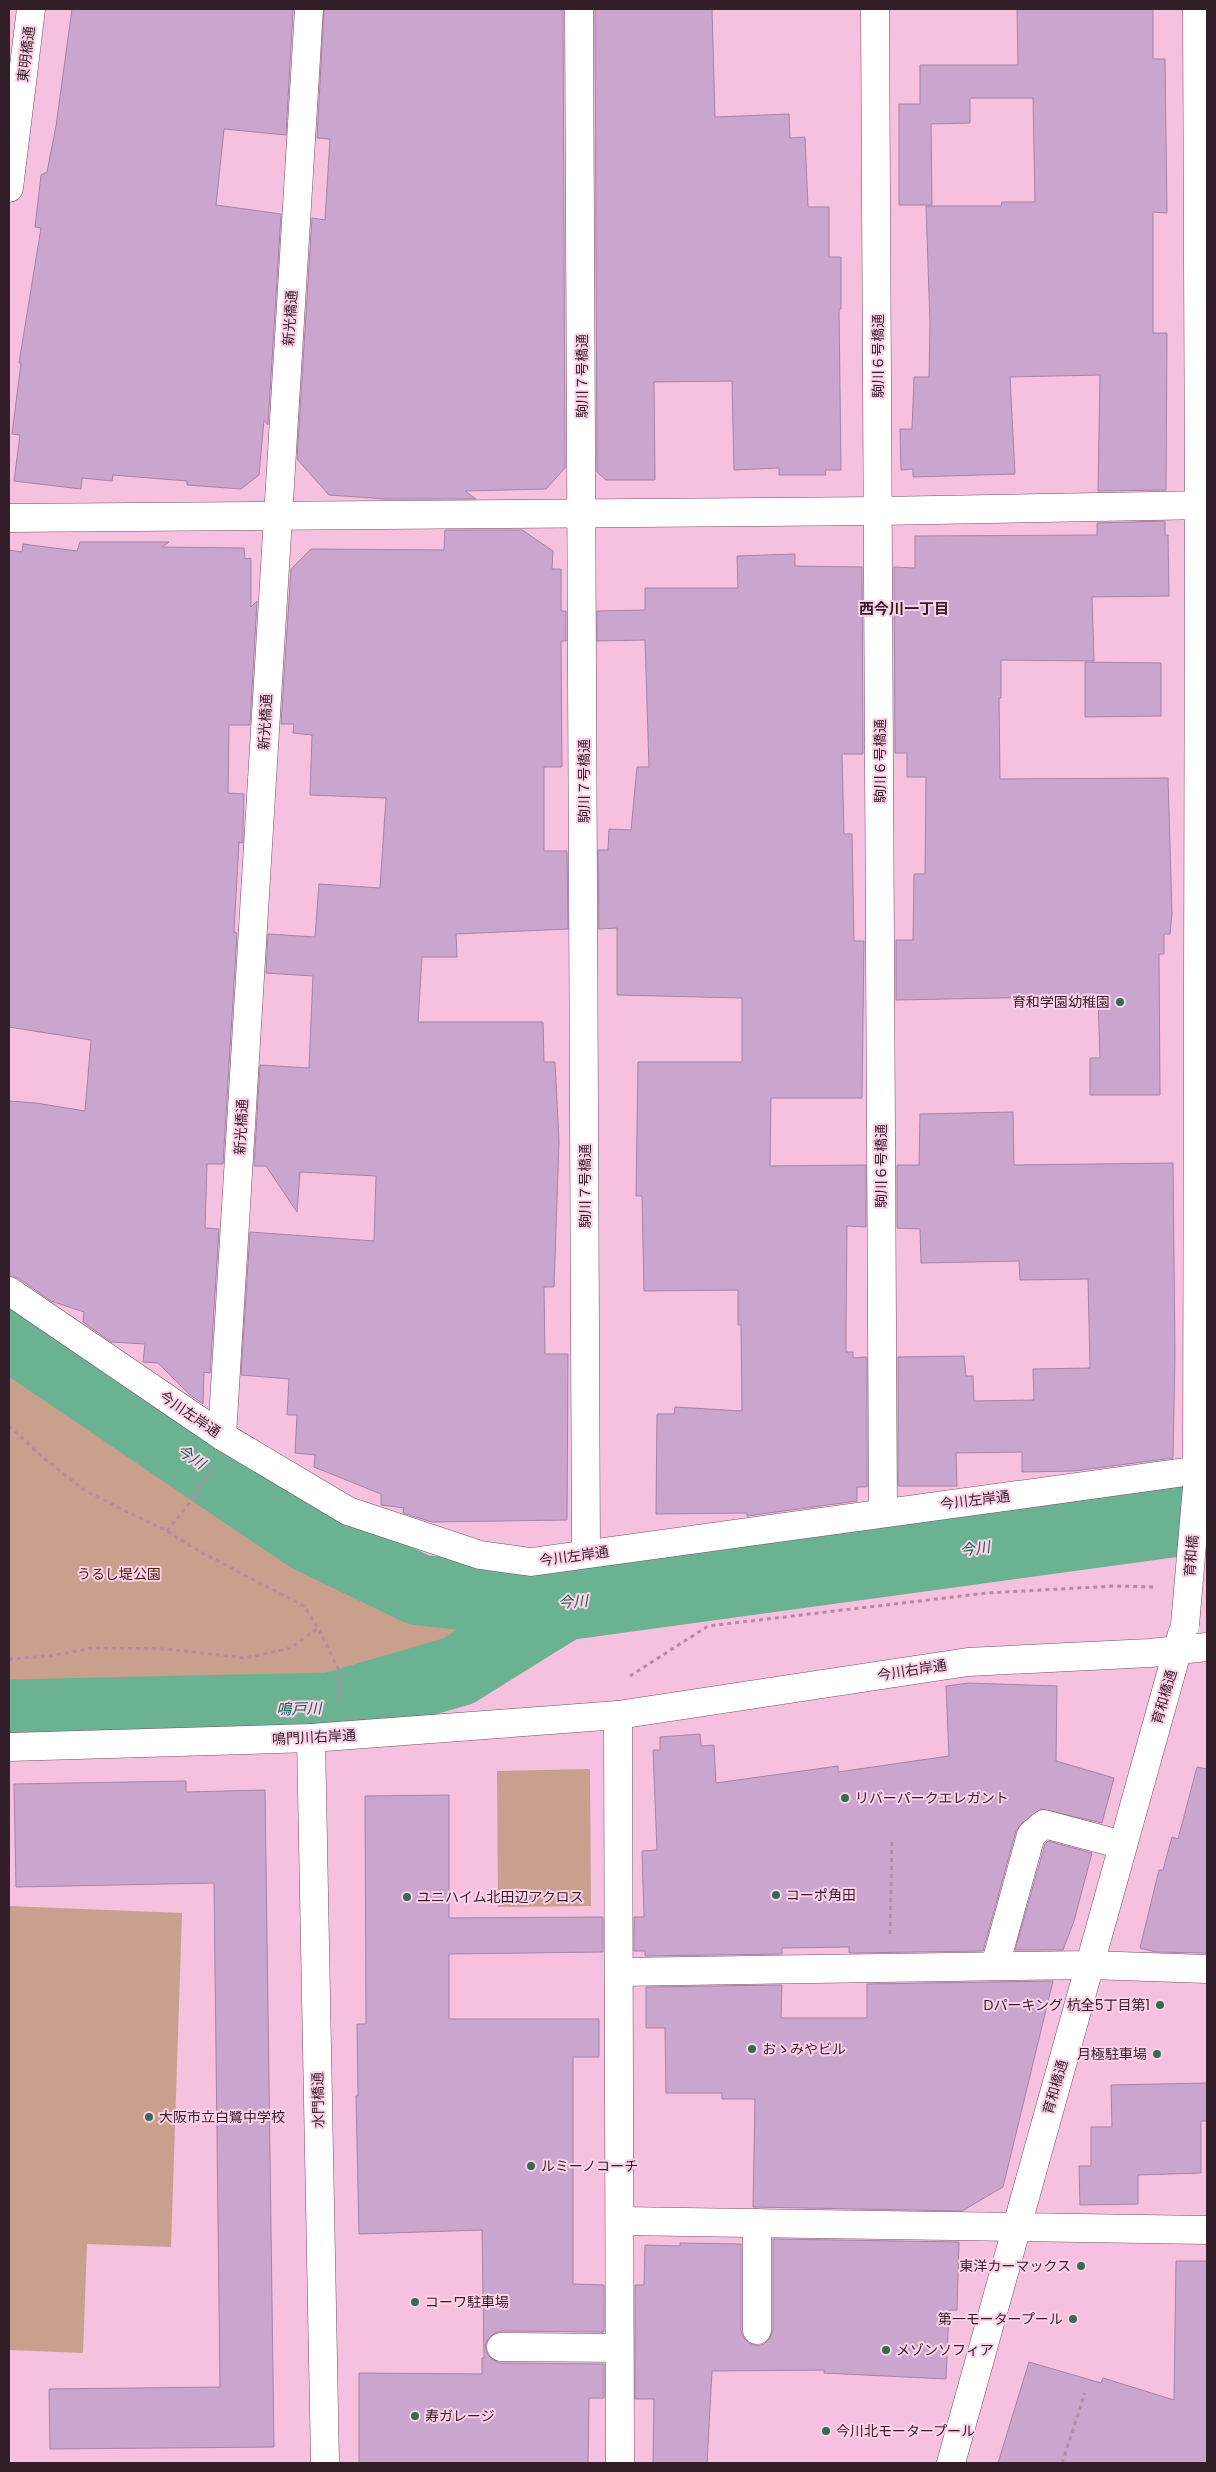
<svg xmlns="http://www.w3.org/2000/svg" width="1216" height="2472" font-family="Poppins,'Noto Sans JP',sans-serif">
	<rect width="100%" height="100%" fill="#f6c1de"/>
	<g fill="#c9a08e">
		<path d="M9,1372l299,193 87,45 54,14 41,5c-80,55 -194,51 -287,53 -65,2 -130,4 -194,5z"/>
		<path d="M590,1769l1,137 -93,1 -1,-136z"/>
		<path d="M9,1906l173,7 -11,334 -84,-3 -4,109 -74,-3z"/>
	</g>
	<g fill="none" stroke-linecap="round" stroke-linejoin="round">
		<g stroke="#6bb293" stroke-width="71">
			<path d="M9,1334l300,203 110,53 145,15 643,-88"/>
			<path d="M9,1715l322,-7 127,-37 106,-66"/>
		</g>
	</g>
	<g fill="#caa5cd" stroke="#a682a8">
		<path d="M72,9h221l-7,126 -62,-6 -8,76 65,9 -13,211 -4,-5 -5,55 -18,14 -54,-4v-4l-74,-6 -1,6 -30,-3 -1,11 -67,-8 6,-46 -8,-1 9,-71h-2l22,-135 -6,-1 6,-52 6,-3 9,-46z"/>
		<path d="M324,9h239l2,459 -19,21 -81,2 11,8h-91l-56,-4 -32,-36 15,-241 13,2 5,-81 -13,-1z"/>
		<path d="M595,9h117l3,108 74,-3 1,24 15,-1 3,70h21v50h12v52h-2l2,161h-16l1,5h-47v-7l-45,2 -2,-89 -78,1 1,98h-49l-9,-8z"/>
		<path d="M1017,9h136v50h12l2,154 -14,-1v121h14l-1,157 -68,1 2,-116 -90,2 5,97 -102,3v-8l-12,1 -1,-41h12l2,-52h15l1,-53 -4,-118h75l1,-4h33l-2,-104h-63v25l-39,1 1,81h-33v-101h21v-39h98z"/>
		<path d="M1165,521v14h3l1,61 -77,1 2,64 -93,-1v38h-2l1,81 168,-1 4,136 -2,20h-6v20h-5l1,141h-70v-37h10l-2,-62 -202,4v-60h17l1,-66h11l1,-97h-19v-24h-12l-1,-186 21,1v-32l182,-1v-12z"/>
		<path d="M445,530h77l31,21 -1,18h9v42h5v30h-5l1,126h-18v84h23l1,78 -112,5 1,23h-35l-4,65h125l1,40h11l4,79 -5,146h-10l1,67h23l-1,166 -135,2 -29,-9 1,-5 -23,-3v-11l-67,-27 1,-12 -20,-2 2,-38h-10l2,-36 -48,-4 9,-143 124,9 2,-65 -76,-4 -3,40 -31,-46h-12l6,-101 49,3 4,-92 -47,-3 2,-39 47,3 4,-53 61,4 6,-90 -76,-3 2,-60 -19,-2 1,-9h-13l10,-155 20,-20 133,1z"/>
		<path d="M80,542h89l-7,5 82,1 1,11 6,-1v49l6,-6 -7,124h-21l-1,68 16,1 -1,34v15l-4,-1 -5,90 3,1 -14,231h-16l-2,64 14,1 -9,144 -6,-1 -1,32 -14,-10 -31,-31 -15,-1 2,-18 -34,-2 -28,-20 1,-10 -33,-11 -33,-23 -9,-2v-175l27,2 49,8 6,-71 -82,-13v-477l13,2 1,-8 54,7z"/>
		<path d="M795,554v12l67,1 1,187h-21l2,80h8l2,107h10l-2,157h-91l-1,68 96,-1v62l-19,-1 -1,101v25h7v6l14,-1v130h-10v14l-110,15v-3l-91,1 1,-100h17l1,-7 67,4 -1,-86h-3v-35l-94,1 -2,-95h-6l2,-134h104v-64l-125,-3v-67l-18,1 -1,-79h10l1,-21 22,1 6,-63h12l-4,-127 -48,1v-30l48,-1v-22h93l-1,-32z"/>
		<path d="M1085,662l76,1v53l-76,1z"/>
		<path d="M1013,1112l1,53 159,-2 2,192 -2,103 -99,13 -52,1v-20l-66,1 1,33h-59v-129l66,-1 2,20h7l1,25 60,-1 -1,-31 57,-1 -2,-89 -68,1 -1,-19 -98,2 -1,-34 -23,-1v-63h22l1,-51z"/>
		<path d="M969,1683l88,3 -1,75 58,17 -12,45 -61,-14 -20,15 -5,7 -33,120 -134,2v-6l-67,1v6l-137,2v-5h-11v-34h10l-2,-66 15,-1 -4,-100h7v-13l40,-3 1,12 13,-1 2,38 122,-17v6l111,-16 -3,-70z"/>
		<path d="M1197,1767l10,2v184l-51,-1 -16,-4 19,-78h4l9,-33 6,2z"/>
		<path d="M186,1781v11l79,-2 9,657 -224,2 -1,-60 171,-2 -6,-504 -198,4 -2,-103z"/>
		<path d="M449,1795v123l154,-1v35l-154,2v65h150v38h-26v227l31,1v47l-103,-1 -8,3 -5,5 -3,7 3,9 5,5 7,3 104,1v34h-15l-1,65h-229v-90l123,1v-16h2l-2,-128 -123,4 -3,-138h2l-1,-72h9l-1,-228z"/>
		<path d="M1048,1841l44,12 -18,68 -11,29h-48l30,-106z"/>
		<path d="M1053,1981l-50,206 -41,24 -209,-4 2,-108h-33v-6h-56l-1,-65h-19v-41l136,-2 -1,33h86v-34z"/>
		<path d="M1207,2083v38h-6v52l-63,2v29l-58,1 -1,-39h12v-39h21l-1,-42z"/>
		<path d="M773,2239l186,3 -2,68h-8l-3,69 -122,-6v-3l-112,1 -5,92h-54l1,-64h-19v-114h9l1,-40 35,1v-3l61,1v86l2,7 6,6 8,3 7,-2 6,-6 3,-8z"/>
		<path d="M1176,2261h31v202h-209l31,-101 72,21 2,-5 71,22z"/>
	</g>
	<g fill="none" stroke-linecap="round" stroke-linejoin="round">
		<defs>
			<g id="minor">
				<path d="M579,9l7,1545"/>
				<path d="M875,9l8,1503"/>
				<path d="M1197,9l2,496 -2,982"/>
				<path d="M9,188l22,-179"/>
				<path d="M9,518l870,-7 328,-6"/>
				<path d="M9,1291l213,145 126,75 132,44 51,7 676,-93"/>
				<path d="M222,1436l87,-1427"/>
				<path d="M618,1715l2,748"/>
				<path d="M311,1738l14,725"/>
				<path d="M9,1747l302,-9 307,-23 350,-53 182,-9 57,-6"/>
				<path d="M995,1966l36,-131 13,-11 79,21"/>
				<path d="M619,1972l470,-7 118,4"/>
				<path d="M621,2221l586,9"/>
				<path d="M757,2330v-107"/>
				<path d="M501,2347l118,1"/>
				<path d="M951,2463l231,-829"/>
			</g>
		</defs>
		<use href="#minor" stroke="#784c65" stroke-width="29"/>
		<g stroke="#b58ba2" stroke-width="3" stroke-dasharray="4 4" stroke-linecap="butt">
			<path d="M9,1426l32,30 46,36 80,39 28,18 109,57 14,22 21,42 1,30"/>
			<path d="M167,1531l24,-30 20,-32"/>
			<path d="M9,1659l40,-3 44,-8 74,1 78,9 46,-10 27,-20"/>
			<path d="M630,1676l78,-50 279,-33 128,-7 40,1"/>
			<path d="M890,1934l2,-94"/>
			<path d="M1062,2463l23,-70"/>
		</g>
		<use href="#minor" stroke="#fff" stroke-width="28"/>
		<defs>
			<path id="minor-bridge" d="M1185,1625l12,-138"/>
		</defs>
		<use href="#minor-bridge" stroke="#784c65" stroke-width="29" stroke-linecap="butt"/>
		<use href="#minor-bridge" stroke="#fff" stroke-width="28"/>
	</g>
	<g fill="#336c54" stroke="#fdd2e9" stroke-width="2">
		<circle cx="1120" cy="1002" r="5"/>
		<circle cx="845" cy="1798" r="5"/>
		<circle cx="776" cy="1895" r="5"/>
		<circle cx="407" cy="1897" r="5"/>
		<circle cx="1160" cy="2005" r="5"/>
		<circle cx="752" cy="2049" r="5"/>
		<circle cx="1157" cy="2054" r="5"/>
		<circle cx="149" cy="2117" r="5"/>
		<circle cx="531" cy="2166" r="5"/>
		<circle cx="1081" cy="2266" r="5"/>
		<circle cx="415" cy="2302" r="5"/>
		<circle cx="1073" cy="2319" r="5"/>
		<circle cx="886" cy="2350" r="5"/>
		<circle cx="415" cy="2416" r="5"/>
		<circle cx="826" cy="2431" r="5"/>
	</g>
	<g text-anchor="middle" stroke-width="4" stroke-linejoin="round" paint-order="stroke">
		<g font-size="14" fill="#321e29" stroke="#fdd2e9">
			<text transform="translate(26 54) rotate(-83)" y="5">東明橋通</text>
			<text transform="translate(290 318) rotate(-86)" y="5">新光橋通</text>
			<text transform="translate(878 356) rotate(-90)" y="5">駒川６号橋通</text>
			<text transform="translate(582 376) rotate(-90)" y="5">駒川７号橋通</text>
			<text transform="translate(265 722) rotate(-87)" y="5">新光橋通</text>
			<text transform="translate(880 761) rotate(-90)" y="5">駒川６号橋通</text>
			<text transform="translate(584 781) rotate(-90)" y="5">駒川７号橋通</text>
			<text transform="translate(241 1127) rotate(-87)" y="5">新光橋通</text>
			<text transform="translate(881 1166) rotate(-90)" y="5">駒川６号橋通</text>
			<text transform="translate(585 1186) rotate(-90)" y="5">駒川７号橋通</text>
			<text transform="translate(190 1414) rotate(34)" y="5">今川左岸通</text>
			<text transform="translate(975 1500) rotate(-7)" y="5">今川左岸通</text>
			<text transform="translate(574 1556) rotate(-8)" y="5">今川左岸通</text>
			<text transform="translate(1191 1556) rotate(-85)" y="5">育和橋</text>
			<text transform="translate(912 1670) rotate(-9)" y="5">今川右岸通</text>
			<text transform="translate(1164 1697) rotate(-74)" y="5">育和橋通</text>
			<text transform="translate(314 1737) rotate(-3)" y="5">鳴門川右岸通</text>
			<text transform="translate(1055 2087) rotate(-74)" y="5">育和橋通</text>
			<text transform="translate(318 2100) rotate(-91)" y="5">水門橋通</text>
		</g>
		<g font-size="14" fill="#321e29" stroke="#fdd2e9" text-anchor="start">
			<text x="1110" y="1007" text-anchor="end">育和学園幼稚園</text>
			<text x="855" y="1803">リバーパークエレガント</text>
			<text x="786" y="1900">コーポ角田</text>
			<text x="417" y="1902">ユニハイム北田辺アクロス</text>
			<text x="1150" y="2010" text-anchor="end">Dパーキング 杭全5丁目第1</text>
			<text x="762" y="2054">おゝみやビル</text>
			<text x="1147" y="2059" text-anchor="end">月極駐車場</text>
			<text x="159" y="2122">大阪市立白鷺中学校</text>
			<text x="541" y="2171">ルミーノコーチ</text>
			<text x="1071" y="2271" text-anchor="end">東洋カーマックス</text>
			<text x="425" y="2307">コーワ駐車場</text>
			<text x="1063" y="2324" text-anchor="end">第一モータープール</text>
			<text x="896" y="2355">メゾンソフィア</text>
			<text x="425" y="2421">寿ガレージ</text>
			<text x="836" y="2436">今川北モータープール</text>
		</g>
		<g font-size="14" fill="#451c08" stroke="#fdd2e9">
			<text x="119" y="1579">うるし堤公園</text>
		</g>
		<g font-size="15" font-weight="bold" fill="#321e29" stroke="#fdd2e9">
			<text x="904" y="614">西今川一丁目</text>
		</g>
		<g font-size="15" font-style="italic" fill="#096548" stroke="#fdd2e9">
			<text transform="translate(191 1457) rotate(34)" y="5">今川</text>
			<text transform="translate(975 1549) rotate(-8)" y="5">今川</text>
			<text transform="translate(573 1602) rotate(-4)" y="5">今川</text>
			<text transform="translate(299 1709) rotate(-1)" y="5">鳴戸川</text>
		</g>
	</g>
	<rect width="1216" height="2472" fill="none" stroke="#321e29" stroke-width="20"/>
</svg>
